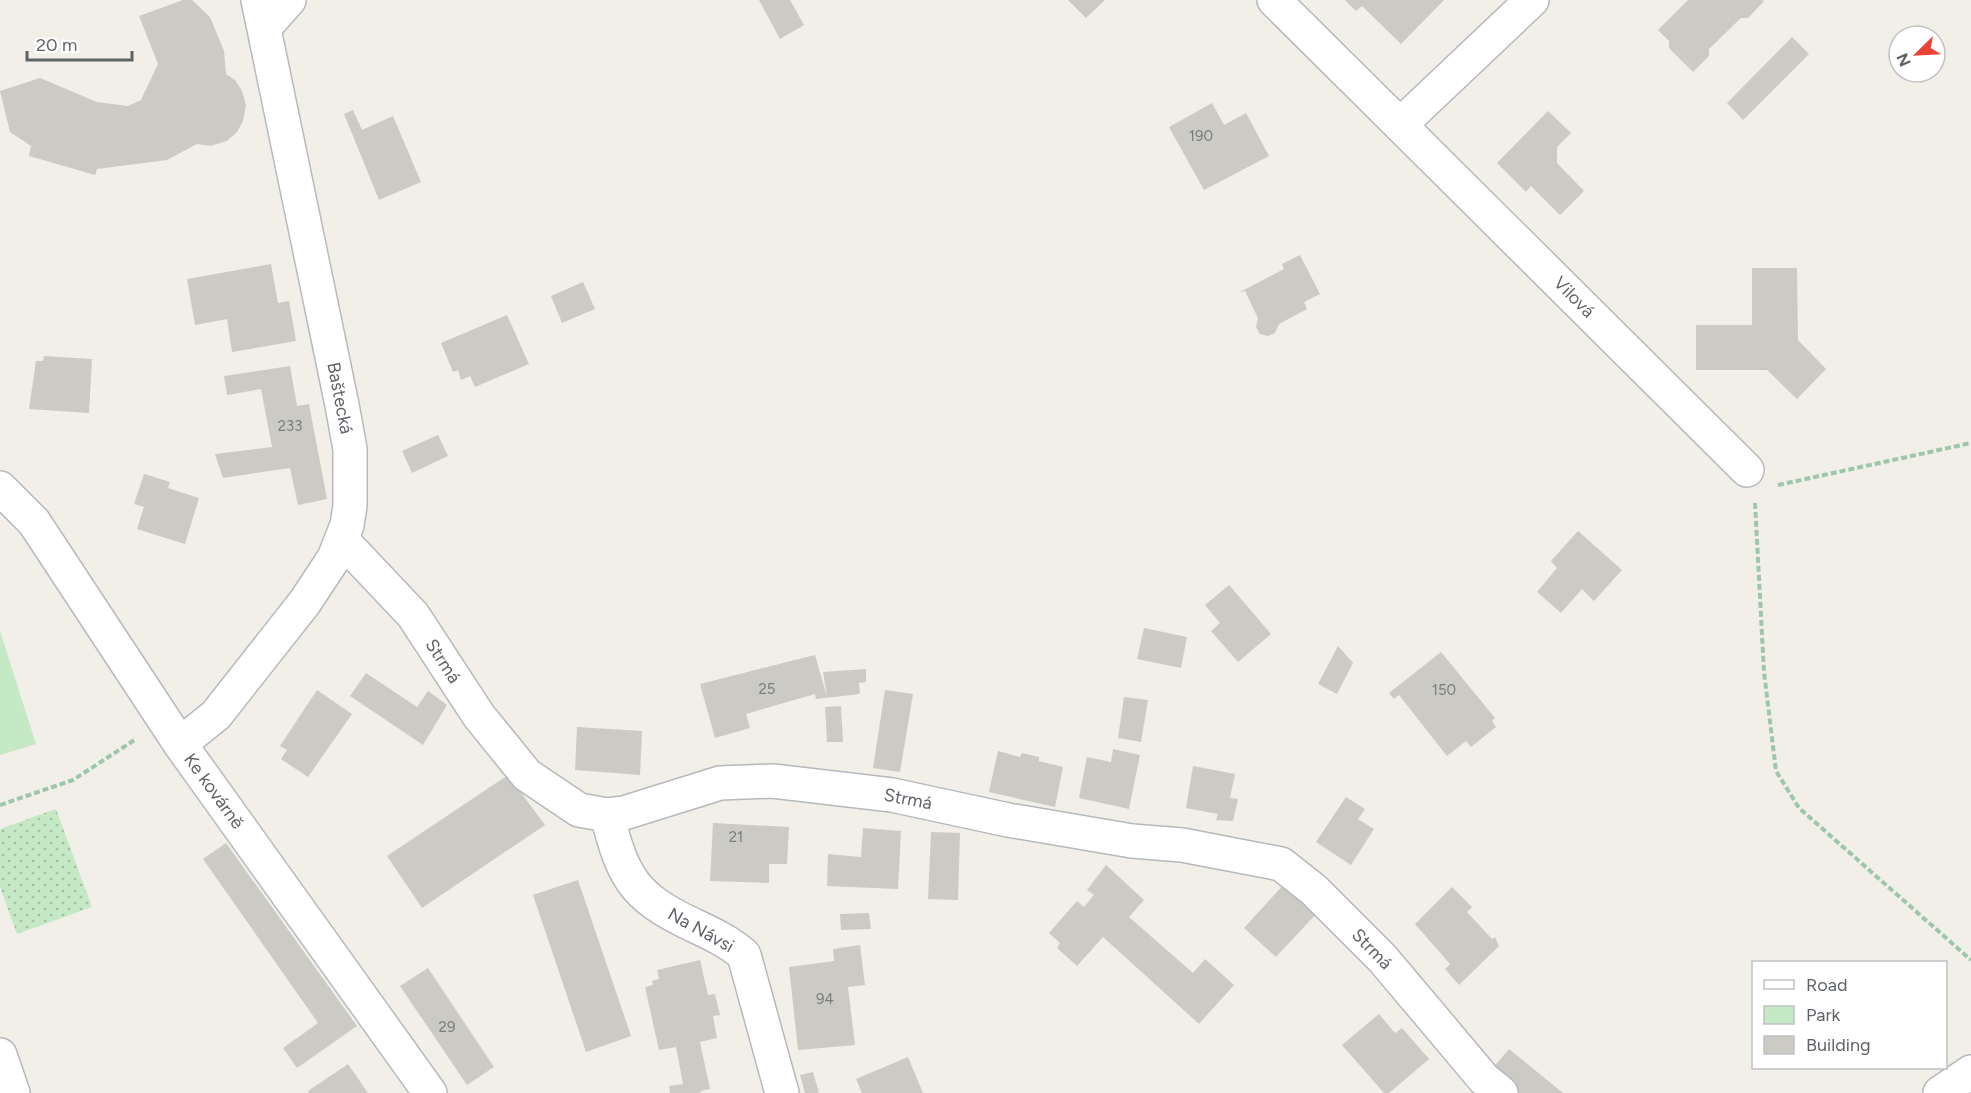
<svg xmlns="http://www.w3.org/2000/svg" width="1971" height="1093" font-family="Figtree,sans-serif">
	<defs>
		<pattern id="green-dots" width="8" height="8" patternUnits="userSpaceOnUse" patternTransform="scale(1.5)"><rect width="8" height="8" fill="#c5e8c5"/><path d="M2 2h.1M6 6h.1" fill="none" stroke="#a3c0a4" stroke-width="1.8" stroke-linecap="round"/></pattern>
	</defs>
	<rect width="100%" height="100%" fill="#f1efe8"/>
	<path fill="url(#green-dots)" d="M56,809l36,98 -75,27 -17,-47v-58z"/>
	<path fill="#c5e8c5" d="M0,631l36,113 -36,11z"/>
	<g fill="#cccac5">
		<path d="M183,0h9l18,17 14,34 2,23 9,6 7,11 4,14 -3,16 -6,11 -10,9 -17,5 -13,-2 -30,16 -70,9 -2,6 -66,-19 2,-10 -21,-14 -10,-41 40,-13 57,24 31,4 13,-6 17,-36 -19,-48z"/>
		<path d="M759,0h31l14,25 -24,14z"/>
		<path d="M1068,0h37l-19,18z"/>
		<path d="M1345,0h99l-43,44 -39,-38 -6,5z"/>
		<path d="M1688,0h74l2,1 -16,17h-7l-32,31v7l-16,16 -24,-24v-7l-11,-11z"/>
		<path d="M1792,37l17,17 -66,66 -16,-17z"/>
		<path d="M1212,103l12,22 22,-12 23,43 -65,34 -35,-63z"/>
		<path d="M353,110l9,20 31,-14 28,66 -42,18 -35,-86z"/>
		<path d="M1548,111l23,22 -14,14v16l27,28 -24,24 -29,-29 -5,6 -29,-29z"/>
		<path d="M1300,255l20,39 -16,8 3,7 -28,15 -4,9 -7,3 -8,-2 -4,-7 2,-9 -13,-27 -7,2 46,-24 -2,-5z"/>
		<path d="M271,264l7,39 11,-2 7,40 -64,11 -5,-33 -32,6 -8,-46z"/>
		<path d="M1752,268h45l1,72 28,29 -29,30 -30,-29h-71v-45h56z"/>
		<path d="M583,282l12,27 -33,14 -11,-27z"/>
		<path d="M507,315l22,49 -54,23 -5,-11 -9,4 -3,-10 -5,2 -12,-29z"/>
		<path d="M44,356l48,3 -3,54 -60,-4 7,-48h7z"/>
		<path d="M290,366l7,40 12,-2 18,95 -29,6 -8,-37 -67,10 -8,-24 57,-7 -11,-58 -34,6 -3,-19z"/>
		<path d="M438,435l10,21 -36,17 -10,-22z"/>
		<path d="M144,474l26,8 -2,6 31,10 -14,46 -48,-15 7,-22 -10,-3z"/>
		<path d="M1578,531l44,39 -28,31 -12,-12 -21,24 -24,-21 20,-24 -6,-7z"/>
		<path d="M1229,585l42,49 -33,28 -27,-31 9,-8 -15,-18z"/>
		<path d="M1144,628l43,9 -6,31 -44,-9z"/>
		<path d="M1338,646l15,17 -16,31 -19,-10z"/>
		<path d="M1441,652l54,66 -3,3 4,6 -25,20 -5,-6 -19,15 -48,-61 -5,4 -5,-6z"/>
		<path d="M815,655l12,42 -4,-25 43,-3v13l-7,1 1,11 -44,5 -1,-5 -69,20 4,14 -35,10 -15,-54z"/>
		<path d="M366,673l51,34 11,-16 19,14 -24,40 -73,-49z"/>
		<path d="M317,690l35,24 -44,63 -27,-18 6,-9 -7,-4z"/>
		<path d="M885,690l28,4 -13,78 -27,-4z"/>
		<path d="M1124,697l24,3 -7,42 -23,-4z"/>
		<path d="M841,706l2,36h-16l-2,-35z"/>
		<path d="M577,727l65,4 -2,44 -65,-5z"/>
		<path d="M1113,749l27,6 -11,54 -50,-11 8,-41 24,5z"/>
		<path d="M998,751l22,6 2,-4 17,4v4l24,6 -8,40 -66,-15z"/>
		<path d="M1193,766l42,8 -5,24 8,1 -5,22 -17,-1 2,-6 -32,-6z"/>
		<path d="M508,775l37,50 -123,83 -35,-52z"/>
		<path d="M1346,797l19,12 -7,10 16,10 -23,36 -35,-23z"/>
		<path d="M713,823l76,4 -2,37h-18v19l-59,-2z"/>
		<path d="M863,828l38,3 -3,58 -71,-3 1,-32 33,3z"/>
		<path d="M931,832l29,1 -2,67 -30,-1z"/>
		<path d="M226,843l131,183 -60,42 -14,-20 35,-25 -115,-164z"/>
		<path d="M1106,865l38,35 -15,17 64,56 12,-14 29,26 -35,39 -96,-87 -26,29 -20,-18 3,-5 -11,-10 28,-32 7,6 10,-12 -7,-5z"/>
		<path d="M578,880l53,156 -45,16 -53,-157z"/>
		<path d="M1285,883l32,30 -41,44 -32,-29z"/>
		<path d="M1452,887l20,20 -5,5 25,27 3,-2 4,9 -40,39 -14,-16 5,-5 -35,-40z"/>
		<path d="M869,913l2,16 -30,1 -1,-16z"/>
		<path d="M860,945l5,40 -17,2 7,58 -57,5 -9,-83 45,-6 -1,-12z"/>
		<path d="M700,960l8,35 7,-1 5,21 -7,1 4,22 -17,4 10,47 -10,2 1,2h-31l-1,-7 14,-2 -7,-37 -17,3 -14,-63 8,-2 -1,-4 7,-2 -2,-9z"/>
		<path d="M428,968l66,99 -27,18 -67,-99z"/>
		<path d="M1379,1014l16,19 7,-5 27,31 -40,34h-5l-42,-48z"/>
		<path d="M1509,1049l54,44h-44l-28,-23z"/>
		<path d="M908,1057l15,36h-61l-6,-14z"/>
		<path d="M348,1064l20,29h-59l-1,-2z"/>
		<path d="M813,1072l6,21h-14l-5,-18z"/>
	</g>
	<g fill="none" stroke-linecap="round" stroke-linejoin="round">
		<defs>
			<g id="street">
				<path d="M1274,0l126,125 132,-125"/>
				<path d="M265,27l24,-27"/>
				<path d="M1400,125l347,345"/>
				<path d="M342,540l71,75 66,101 48,59 52,35 28,5 17,-2 96,-30 53,-2 119,14 116,25 124,21 50,4 99,19 33,26 69,69 101,120 17,14"/>
				<path d="M607,815c16,61 25,81 84,109 19,9 37,17 53,31l38,138"/>
				<path d="M0,1055l13,38"/>
				<path d="M1940,1093l31,-21"/>
			</g>
			<g id="secondary">
				<path d="M0,488l34,34 146,222 250,349"/>
				<path d="M180,744l36,-29 89,-113 29,-44 13,-33 3,-19v-57l-8,-44 -84,-405"/>
			</g>
		</defs>
		<use href="#street" stroke="#b5b8bc" stroke-width="36"/>
		<use href="#secondary" stroke="#b6babf" stroke-width="36"/>
		<g stroke="#9cc7a9" stroke-width="4" stroke-dasharray="6 3" stroke-linecap="butt">
			<path d="M1778,485l193,-42"/>
			<path d="M1755,503l9,169 12,99 23,37 172,152"/>
			<path d="M0,805l73,-25 63,-41"/>
		</g>
		<use href="#street" stroke="#fff" stroke-width="33"/>
		<use href="#secondary" stroke="#fff" stroke-width="33"/>
	</g>
	<g text-anchor="middle" stroke-width="5" stroke-linejoin="round" paint-order="stroke">
		<g font-size="15" fill="#7a7d7f">
			<text x="1201" y="141">190</text>
			<text x="290" y="431">233</text>
			<text x="767" y="694">25</text>
			<text x="1444" y="695">150</text>
			<text x="736" y="842">21</text>
			<text x="825" y="1004">94</text>
			<text x="447" y="1032">29</text>
		</g>
		<g font-size="18" fill="#5f6368" stroke="#fff">
			<text transform="translate(1574 297) rotate(45)" y="6">Vilová</text>
			<text transform="translate(340 398) rotate(79)" y="6">Baštecká</text>
			<text transform="translate(443 661) rotate(57)" y="6">Strmá</text>
			<text transform="translate(214 791) rotate(54)" y="6">Ke kovárně</text>
			<text transform="translate(908 799) rotate(11)" y="6">Strmá</text>
			<text transform="translate(701 930) rotate(29)" y="6">Na Návsi</text>
			<text transform="translate(1372 949) rotate(46)" y="6">Strmá</text>
		</g>
	</g>
	<rect x="1752" y="961" width="195" height="108" fill="#ffffff" stroke="#bfc1c3" stroke-width="1.5"/>
	<rect x="1764" y="980" width="30" height="9" fill="#ffffff" stroke="#bfc1c3" stroke-width="1.5"/>
	<text x="1806" y="991" font-size="18" fill="#5f6368">Road</text>
	<rect x="1764" y="1006" width="30" height="18" fill="#c5e8c5" stroke="#bfc1c3" stroke-width="1.5"/>
	<text x="1806" y="1021" font-size="18" fill="#5f6368">Park</text>
	<rect x="1764" y="1036" width="30" height="18" fill="#cccac5" stroke="#bfc1c3" stroke-width="1.5"/>
	<text x="1806" y="1051" font-size="18" fill="#5f6368">Building</text>
	<g transform="translate(1917 54) rotate(246)"><circle r="28" fill="#ffffff" stroke="#bfc1c3" stroke-width="1.5"/>
	<path d="M0-4.5L10 22L0 15L-10 22Z" fill="#ea4335"/>
	<text y="-9" font-size="16" font-weight="bold" text-anchor="middle" fill="#5f6368">N</text>
	</g>
	<path d="M27 51v9h105v-9" fill="none" stroke="#5f6368" stroke-width="3"/>
	<text x="36" y="51" font-size="18" fill="#5f6368" stroke="#ffffff" stroke-width="4.5" paint-order="stroke">20 m</text>
</svg>
